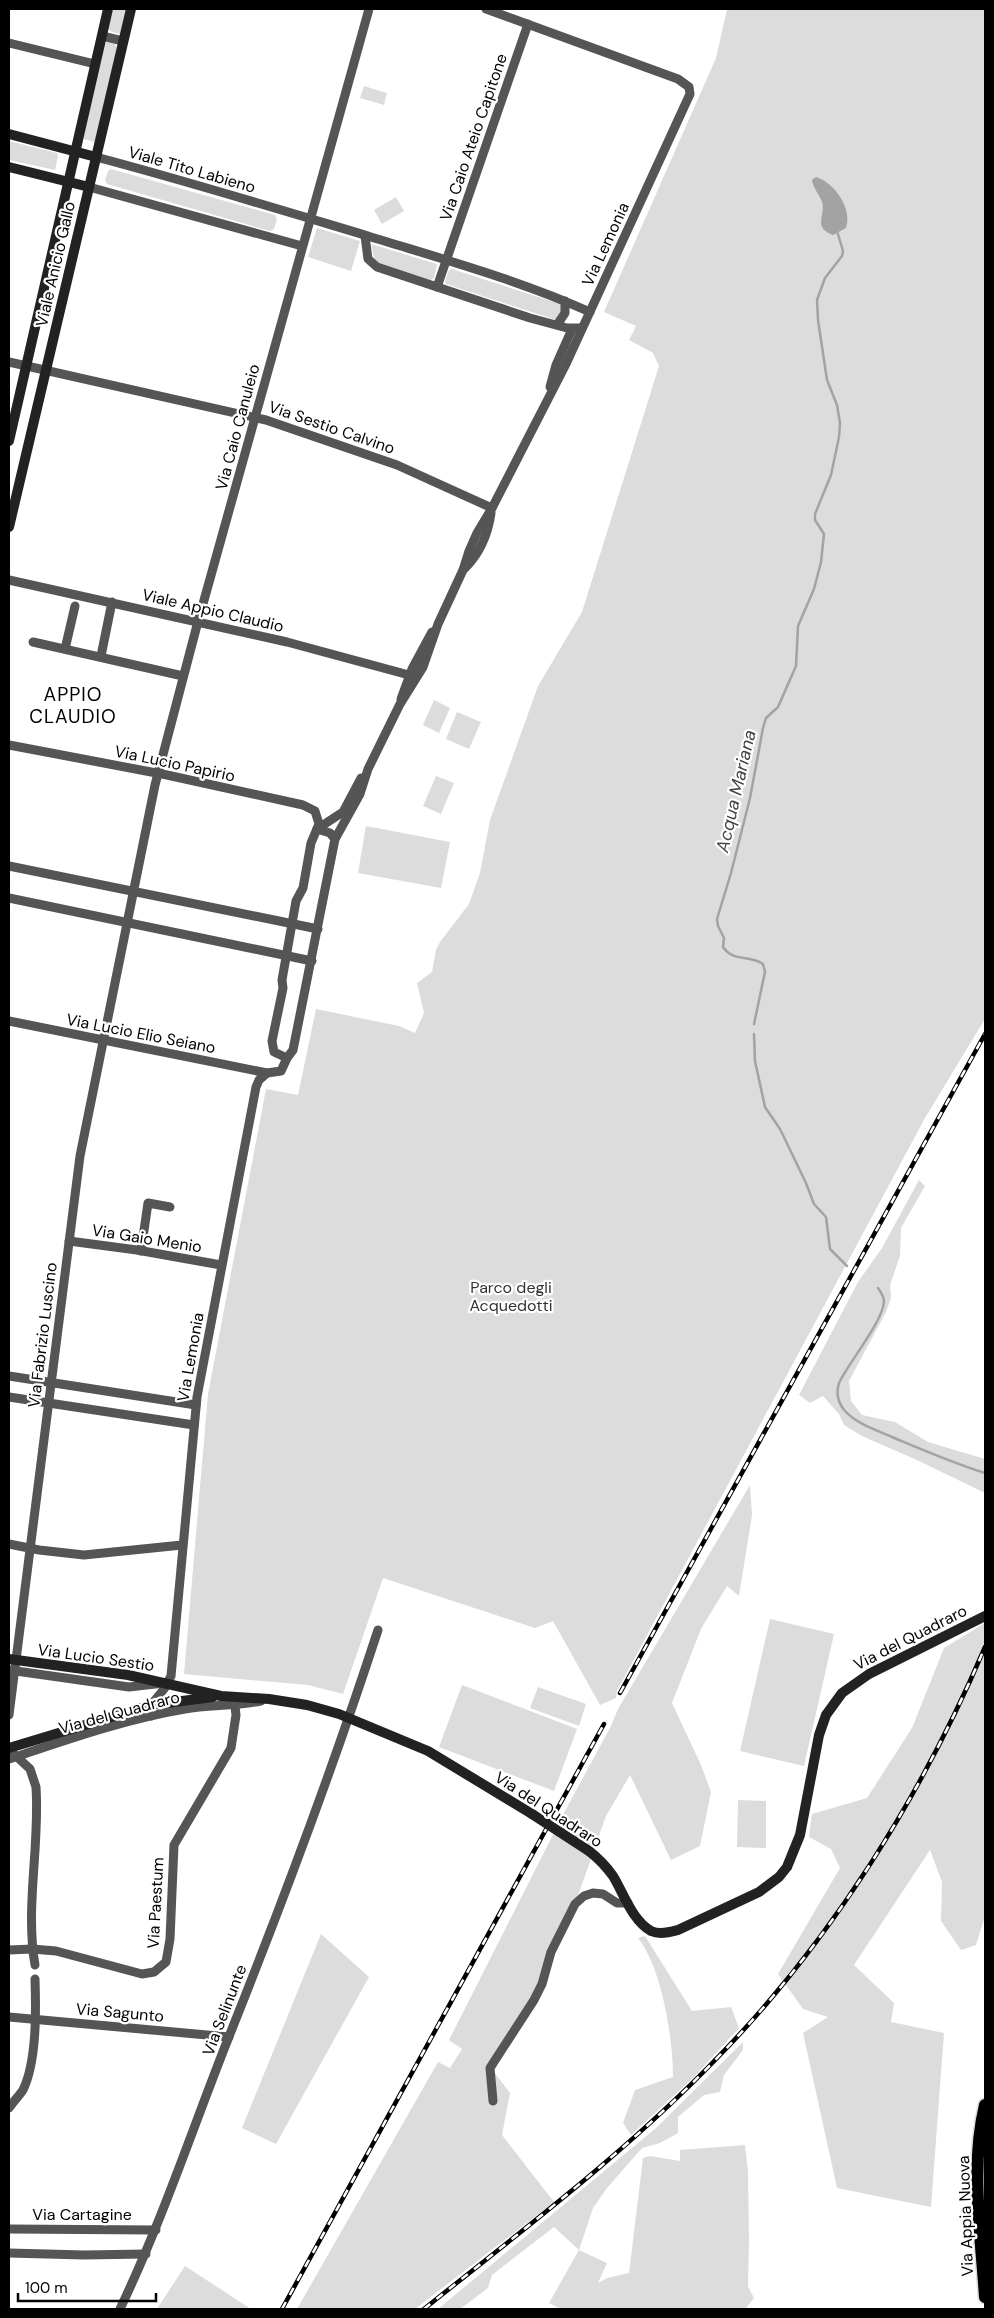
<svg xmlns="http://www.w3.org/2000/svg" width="994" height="2318" font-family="'DM Sans',sans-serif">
	<rect width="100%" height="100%" fill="#fff"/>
	<g fill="#dcdcdc">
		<path d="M113,9h14l-7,25 -8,-2 -4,-3z"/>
		<path d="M727,9h258v1010l-60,99 -308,573 -1,7 -16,7 -47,-84 -18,7 -152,-50 -40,116 -35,-9 -124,-11 24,-280 58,-305 32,6 18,-86 83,17 16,7 9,-20 -7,-30 15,-11 4,-22 4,-8 29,-38 11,-31 10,-53 48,-134 44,-74 77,-246 -6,-13 -24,-13 7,-14 -32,-14 112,-254z"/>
		<path d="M107,42l8,2 2,4 -21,94 -13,-3 21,-94z"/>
		<path d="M364,86l23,7 -3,12 -24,-7z"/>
		<path d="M9,141l48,12 1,3 -3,14 -46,-10z"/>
		<path d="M111,169l164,46 2,4 -3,10 -4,2 -163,-47 -2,-4 3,-9z"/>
		<path d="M396,197l8,14 -22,13 -8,-14z"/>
		<path d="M317,228l43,13 -9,30 -43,-14z"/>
		<path d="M371,244l66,20 -3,14 -3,2 -56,-18z"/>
		<path d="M452,269l108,35 3,5 -7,11 -110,-36 -1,-3 4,-11z"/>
		<path d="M434,700l16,8 -11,25 -16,-8z"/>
		<path d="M457,712l24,10 -12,27 -23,-10z"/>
		<path d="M436,776l18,7 -13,31 -18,-8z"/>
		<path d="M366,826l84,16 -9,46 -83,-15z"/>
		<path d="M919,1180l6,6 -24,42 -1,28 -10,29 1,13 -5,14 -37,69 2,20 11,14 33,7 33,20 57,17v34l-66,-32 -57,-25 -18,-11 -5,-11 -16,-18 -13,7 -11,-8 59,-113 24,-34z"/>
		<path d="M750,1485l2,30 -13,81 -12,-10 -26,43 -29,74 29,62 10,27 -11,54 -29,14 -41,-85 -24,41 -31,88 -33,80 -52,83 20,26 -8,42 52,67 -139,107h-118l141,-247 12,6 12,-19 -13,-9 116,-229 46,-85 7,-17z"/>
		<path d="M770,1619l64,15 -30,132 -64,-15z"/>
		<path d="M985,1623v293l-9,29 -15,5 -20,-29 1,-39 -12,-32 -76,115 40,38 -3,19 53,11 -13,174 -94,-19 -34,-155 25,-16 -25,-8 -25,-35 62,-106 -9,-19 -22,-12 3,-23 55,-16 45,-70 32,-80z"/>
		<path d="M462,1685l115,44 -23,62 -115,-44z"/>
		<path d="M538,1687l48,17 -7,22 -49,-18z"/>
		<path d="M738,1800l28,1v47l-29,-1z"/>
		<path d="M321,1934l48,43 -93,167 -34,-16z"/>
		<path d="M645,1936l47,75 39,-4 8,21 -45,49 -63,58 -8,-12 12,-33 38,-13c0,-38 -11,-109 -35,-139z"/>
		<path d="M743,2042v8l-19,25 -4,17 -16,3 -26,22v16l-18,10 -18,5 -35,40 -14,20 -14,42 28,13 -9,20 9,-5 22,-5 14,-115 7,-2 30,5v-11l65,-5 3,27 1,66 -1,48 6,12 -9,11h-184l-12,-6 30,-53 -25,-23 -62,48 -4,13 -28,21h-22l218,-181z"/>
		<path d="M185,2266l66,43h-94z"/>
	</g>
	<path fill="#a3a3a3" d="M816,177c18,5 37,32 30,51l-13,7c-21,-8 -7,-19 -11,-33 -3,-8 -9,-14 -10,-22z"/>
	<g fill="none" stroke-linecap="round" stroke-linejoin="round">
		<g stroke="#a3a3a3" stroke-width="2.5">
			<path d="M754,1024l11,-52 -2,-8c-13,-10 -29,-1 -40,-17l1,-9 -6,-12 -1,-7 14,-46 19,-75 13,-70 3,-10 12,-11 18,-41 2,-40 16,-37 7,-27 3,-28 -9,-14v-6l16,-39 8,-38 1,-14 -3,-18 -10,-25 -9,-60 -1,-20 8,-22 17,-22 1,-5 -6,-20"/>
			<path d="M754,1034l1,27 10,46 15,22 26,54 8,21 12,13 4,32 17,17"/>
			<path d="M878,1288c3,4 6,8 6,14 -2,21 -35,60 -45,81 -3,10 -1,20 6,28 12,13 31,19 47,26 31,13 61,26 93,36"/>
		</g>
		<defs>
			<path id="primary" d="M985,2105c-15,62 -4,129 0,192"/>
		</defs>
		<use href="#primary" stroke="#dbdbdb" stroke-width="15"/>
		<g stroke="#555" stroke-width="9">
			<path d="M102,36l21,5"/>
			<path d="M9,43l86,21"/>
			<path d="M96,157c91,24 182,52 272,79 74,23 151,44 222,76"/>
			<path d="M89,187l213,59"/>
			<path d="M365,236l3,23 9,8 153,51 37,10h15"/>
			<path d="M437,287l91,-263"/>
			<path d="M557,325l8,-12v-12"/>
			<path d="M9,362l257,58 131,45 95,43"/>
			<path d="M550,387l6,-22 16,-36"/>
			<path d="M465,568c15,-15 23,-34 26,-55"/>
			<path d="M9,580l278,62 122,33"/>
			<path d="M33,642l150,34"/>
			<path d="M65,649l10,-43"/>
			<path d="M101,656l11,-54"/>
			<path d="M401,699l11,-30 20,-37"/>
			<path d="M9,745l158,30 136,30 12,6 4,13 -8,19 -8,45 -7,13 -14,79 1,8 -11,53 2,11 13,6"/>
			<path d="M317,829l26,-17 18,-34"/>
			<path d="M317,829l13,4 5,6"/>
			<path d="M9,866l309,63"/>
			<path d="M9,898l303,63"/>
			<path d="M9,1021l258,52 14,-2 6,-13 6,-8 42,-211 25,-45 8,-25 32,-65 23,-37 15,-43 25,-54 6,-19 8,-18 15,-25 73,-142 125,-272 -1,-7 -11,-8 -192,-70"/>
			<path d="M69,1241l68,9 84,15"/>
			<path d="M141,1251l7,-48 22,4"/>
			<path d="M9,1376l187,29"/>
			<path d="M9,1397l185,28"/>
			<path d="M9,1544l30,6 45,5 98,-10"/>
			<path d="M9,1670l120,17 35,-4"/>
			<path d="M9,1715l71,-559 75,-371 41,-156 173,-620"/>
			<path d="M151,1716v-11l13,-16 7,-13 26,-279 59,-310 3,-7 8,-7"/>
			<path d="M14,1754l16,15 6,18c4,59 -11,120 -1,178"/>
			<path d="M9,1759c57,-19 116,-40 176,-50 25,-4 50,-3 76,-8"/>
			<path d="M9,1950l23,-1 24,2 86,23 12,-2 12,-10 4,-23 4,-94 57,-97 5,-33 -2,-17"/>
			<path d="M9,2017l220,20"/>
			<path d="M493,2101l-3,-33 44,-68 8,-16 9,-32 24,-48 9,-8 9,-3 10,1 14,9h11"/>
			<path d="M9,2108c4,-6 10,-12 14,-18 14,-29 13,-80 12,-111"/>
			<path d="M9,2229l147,1"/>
			<path d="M9,2253l75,2 62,-1"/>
			<path d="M120,2309c42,-88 72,-179 108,-270 54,-135 105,-271 150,-409"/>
		</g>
		<g stroke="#222" stroke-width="10">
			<path d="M9,134l87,23"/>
			<path d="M9,167l80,20"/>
			<path d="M9,441l99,-432"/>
			<path d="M9,527l122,-518"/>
			<path d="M9,1659l119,16 93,21 48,3 38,6 32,9 89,37 104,63"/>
			<path d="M9,1748l142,-43 62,-8"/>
			<path d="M589,1851c9,7 17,15 24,25 11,18 19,44 38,55 9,4 19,1 27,-1l81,-38 20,-15 8,-10 13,-32 19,-100 7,-20 16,-22 27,-19 116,-58"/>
		</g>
		<use href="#primary" stroke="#000" stroke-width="12"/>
		<defs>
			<g id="rail">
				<path d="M620,1693l365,-659"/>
				<path d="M282,2309l322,-585"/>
				<path d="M424,2309c101,-81 205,-159 295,-253 112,-115 203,-261 266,-409"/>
			</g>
		</defs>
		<use href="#rail" stroke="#000" stroke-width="4.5"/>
		<use href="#rail" stroke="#fff" stroke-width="2.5" stroke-dasharray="8" stroke-linecap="butt"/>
		<path stroke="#222" stroke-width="10" d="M532,1814l57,37"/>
	</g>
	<g text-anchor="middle" stroke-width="4.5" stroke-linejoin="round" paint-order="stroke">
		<g font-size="16" fill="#000" stroke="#fff">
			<text transform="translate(473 137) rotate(-71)" y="6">Via Caio Ateio Capitone</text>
			<text transform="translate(192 169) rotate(16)" y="6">Viale Tito Labieno</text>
			<text transform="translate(605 244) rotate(-65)" y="6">Via Lemonia</text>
			<text transform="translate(55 264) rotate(-77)" y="6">Viale Anicio Gallo</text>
			<text transform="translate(237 427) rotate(-75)" y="6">Via Caio Canuleio</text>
			<text transform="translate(332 427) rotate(19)" y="6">Via Sestio Calvino</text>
			<text transform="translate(213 610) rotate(13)" y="6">Viale Appio Claudio</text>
			<text transform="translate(175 763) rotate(12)" y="6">Via Lucio Papirio</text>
			<text transform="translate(141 1033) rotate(11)" y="6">Via Lucio Elio Seiano</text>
			<text transform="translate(147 1238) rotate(9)" y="6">Via Gaio Menio</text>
			<text transform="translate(42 1335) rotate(-83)" y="6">Via Fabrizio Luscino</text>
			<text transform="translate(190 1357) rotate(-80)" y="6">Via Lemonia</text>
			<text transform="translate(910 1637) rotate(-27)" y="6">Via del Quadraro</text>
			<text transform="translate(96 1657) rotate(8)" y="6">Via Lucio Sestio</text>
			<text transform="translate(119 1712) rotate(-15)" y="6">Via del Quadraro</text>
			<text transform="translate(549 1809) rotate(33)" y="6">Via del Quadraro</text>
			<text transform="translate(155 1903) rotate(-87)" y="6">Via Paestum</text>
			<text transform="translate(224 2010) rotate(-69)" y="6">Via Selinunte</text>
			<text transform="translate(120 2012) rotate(5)" y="6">Via Sagunto</text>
			<text x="82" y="2220">Via Cartagine</text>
			<text transform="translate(965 2216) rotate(-92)" y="6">Via Appia Nuova</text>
		</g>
		<g font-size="16" fill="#333" stroke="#fff">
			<text x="511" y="1293">Parco degli<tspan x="511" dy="18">Acquedotti</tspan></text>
		</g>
		<g font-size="18" font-style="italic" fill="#444" stroke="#fff">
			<text transform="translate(736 791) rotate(-77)" y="6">Acqua Mariana</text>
		</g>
		<g font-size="19" letter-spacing="1" fill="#000" stroke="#fff">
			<text x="73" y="701">APPIO<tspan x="73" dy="22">CLAUDIO</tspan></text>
		</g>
	</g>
	<rect width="994" height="2318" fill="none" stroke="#000000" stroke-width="20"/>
	<path d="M18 2293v8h138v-8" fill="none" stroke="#000000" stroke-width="2.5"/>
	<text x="25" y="2293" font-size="15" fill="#000000" stroke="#ffffff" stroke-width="4" paint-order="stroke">100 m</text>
</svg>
